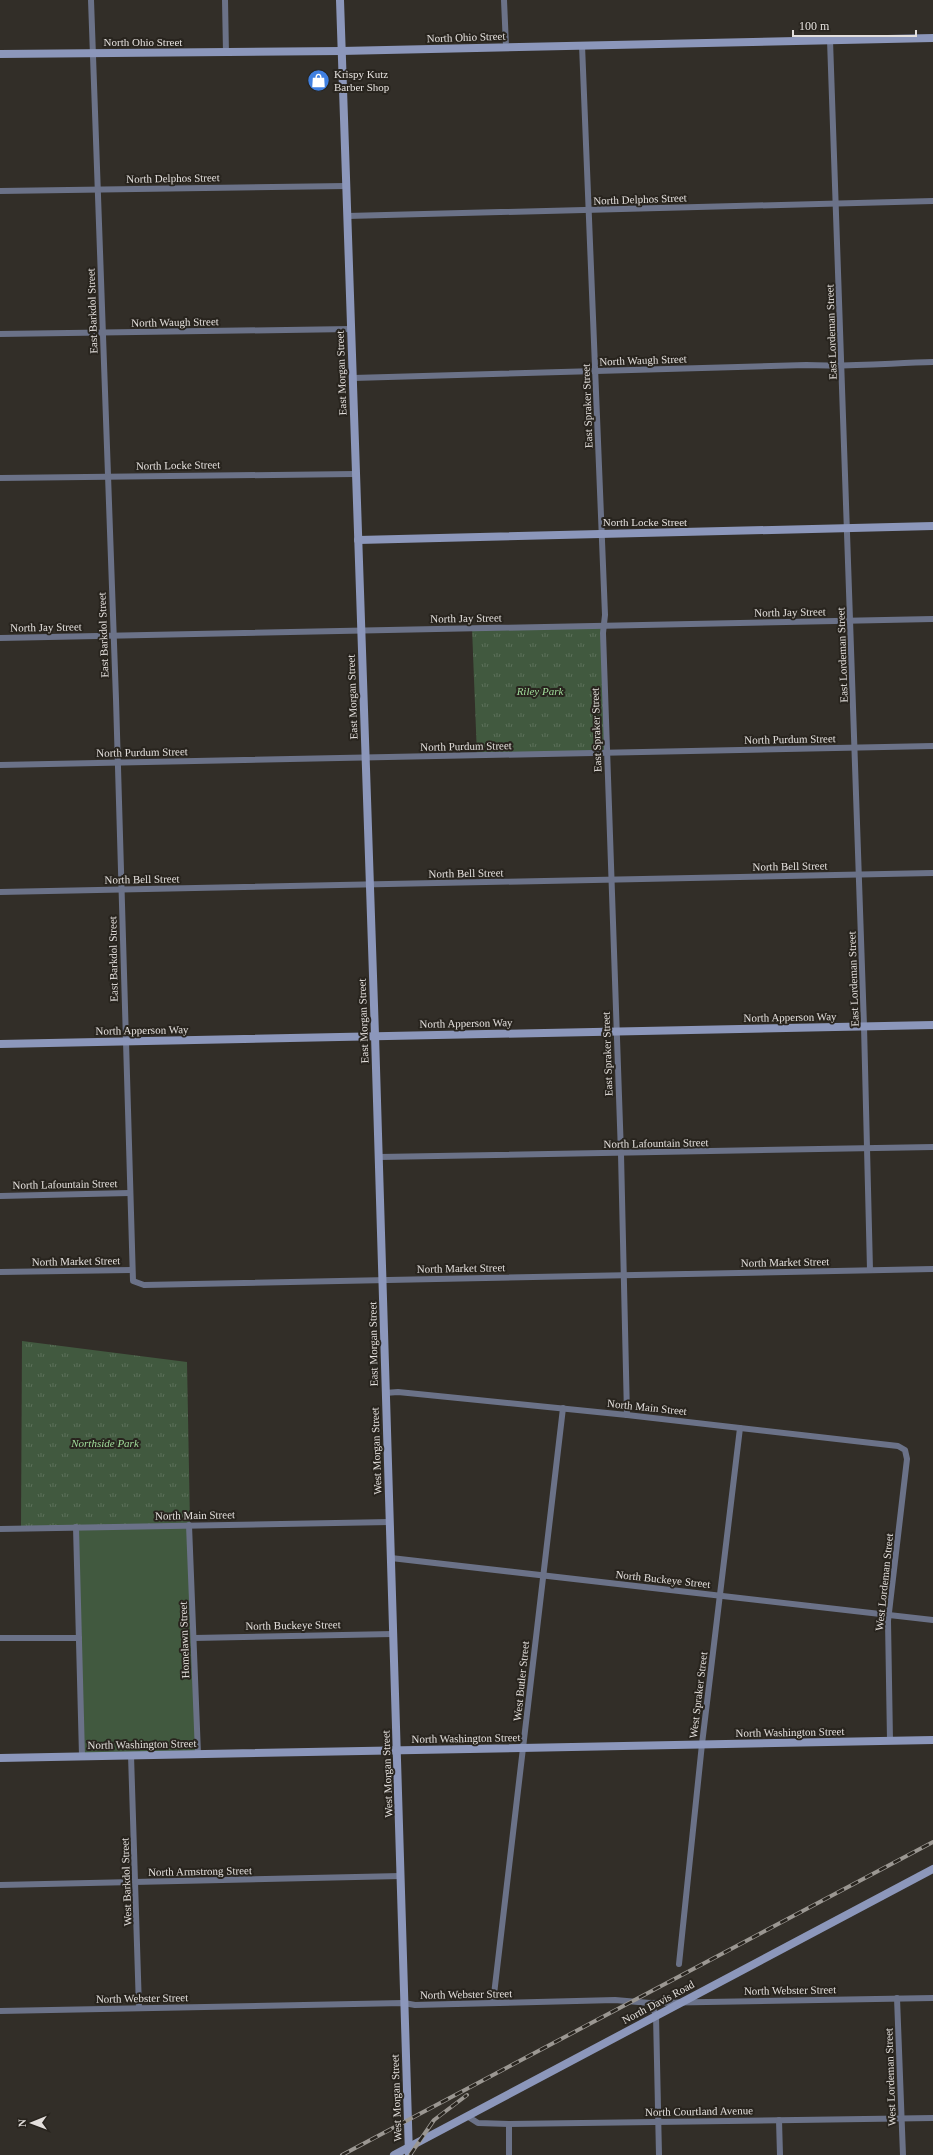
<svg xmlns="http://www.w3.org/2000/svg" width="933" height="2155" font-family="Georgia,serif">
	<defs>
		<pattern id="park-tufts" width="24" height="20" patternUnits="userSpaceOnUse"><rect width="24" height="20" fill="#41593f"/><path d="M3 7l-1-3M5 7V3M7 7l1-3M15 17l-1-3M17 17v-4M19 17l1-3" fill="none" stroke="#5c705a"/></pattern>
	</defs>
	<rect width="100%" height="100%" fill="#322e28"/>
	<path fill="#41593f" d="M189,1525l9,229 -116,2 -6,-229z"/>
	<g fill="url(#park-tufts)">
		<path d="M603,626l4,127 -130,3 -5,-128z"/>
		<path d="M22,1341l165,21 3,163 -169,3z"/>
	</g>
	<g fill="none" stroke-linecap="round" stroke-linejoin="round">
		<g stroke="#6b7288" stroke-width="6">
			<path d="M91,0l25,699 17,582 11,4 789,-16"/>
			<path d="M225,0l1,53"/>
			<path d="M504,0l2,46"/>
			<path d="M830,40l34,986 6,244"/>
			<path d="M582,45l23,570 -2,18 18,521 6,261"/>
			<path d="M0,191l346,-5"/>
			<path d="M347,216l586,-15"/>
			<path d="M0,334l351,-5"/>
			<path d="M353,378l453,-13c43,2 85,-2 127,-3"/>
			<path d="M0,478l355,-4"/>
			<path d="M0,638l933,-19"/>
			<path d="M0,765l933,-19"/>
			<path d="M0,892l933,-19"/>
			<path d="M379,1157l554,-10"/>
			<path d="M0,1196l130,-3"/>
			<path d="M0,1272l131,-2"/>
			<path d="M385,1393l13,-1 229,23 271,31 7,4 2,9 -19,162 2,120"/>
			<path d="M189,1525l9,229"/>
			<path d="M76,1527l6,229"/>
			<path d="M0,1529l390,-7"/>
			<path d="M391,1558l542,62"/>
			<path d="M0,1638h79"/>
			<path d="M194,1638l199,-4"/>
			<path d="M131,1755l8,253"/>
			<path d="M0,1885l401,-9"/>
			<path d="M679,1964l23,-220 38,-316"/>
			<path d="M897,1998l6,157"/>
			<path d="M493,2003l70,-595"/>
			<path d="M650,2003l6,12 3,140"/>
			<path d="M0,2011l404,-8 11,2 200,-5 35,3 283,-5"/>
			<path d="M467,2116l11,7 31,1 424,-6"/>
			<path d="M779,2120l1,35"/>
			<path d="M509,2155v-31"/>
		</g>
		<g stroke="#8c97bb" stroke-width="8">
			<path d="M340,0l35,1035 34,1120"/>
			<path d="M0,54l341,-3 592,-13"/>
			<path d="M358,540l575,-14"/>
			<path d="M0,1044l933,-19"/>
			<path d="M0,1758l933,-18"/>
			<path d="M394,2155l539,-286"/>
		</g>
		<defs>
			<g id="rail">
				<path d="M342,2155l591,-313"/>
				<path d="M410,2155l24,-35 33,-25"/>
			</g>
		</defs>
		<use href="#rail" stroke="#9b9792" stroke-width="4"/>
		<use href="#rail" stroke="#28241e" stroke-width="2.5" stroke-dasharray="8" stroke-linecap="butt"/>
	</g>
	<defs>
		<symbol id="shop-disc" viewBox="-11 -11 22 22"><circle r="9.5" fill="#3f7fe0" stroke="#28241e"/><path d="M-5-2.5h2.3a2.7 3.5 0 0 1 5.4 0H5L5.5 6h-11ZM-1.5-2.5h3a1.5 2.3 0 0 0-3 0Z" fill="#fff"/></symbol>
	</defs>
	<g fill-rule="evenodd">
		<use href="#shop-disc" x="306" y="68" width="25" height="25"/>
	</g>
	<g text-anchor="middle" stroke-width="4" stroke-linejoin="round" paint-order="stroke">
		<g font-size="11" fill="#e3dfdc" stroke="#28241e">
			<text transform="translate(466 37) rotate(-2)" y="4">North Ohio Street</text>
			<text x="143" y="46">North Ohio Street</text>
			<text transform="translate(173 178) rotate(-1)" y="4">North Delphos Street</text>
			<text transform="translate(640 199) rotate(-2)" y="4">North Delphos Street</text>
			<text transform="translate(92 311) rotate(-92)" y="4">East Barkdol Street</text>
			<text transform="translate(175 322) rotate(-1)" y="4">North Waugh Street</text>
			<text transform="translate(831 332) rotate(-92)" y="4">East Lordeman Street</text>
			<text transform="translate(643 360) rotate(-2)" y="4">North Waugh Street</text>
			<text transform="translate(341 373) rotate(-92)" y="4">East Morgan Street</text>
			<text transform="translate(587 406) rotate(-92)" y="4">East Spraker Street</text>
			<text transform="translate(178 465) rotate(-1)" y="4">North Locke Street</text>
			<text x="645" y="526">North Locke Street</text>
			<text transform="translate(790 612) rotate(-1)" y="4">North Jay Street</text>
			<text transform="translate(466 618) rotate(-1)" y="4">North Jay Street</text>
			<text transform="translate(46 627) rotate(-1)" y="4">North Jay Street</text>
			<text transform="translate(103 635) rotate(-92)" y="4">East Barkdol Street</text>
			<text transform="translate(842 655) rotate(-92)" y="4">East Lordeman Street</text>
			<text transform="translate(352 697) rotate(-92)" y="4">East Morgan Street</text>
			<text transform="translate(596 730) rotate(-92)" y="4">East Spraker Street</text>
			<text transform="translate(790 739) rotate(-1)" y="4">North Purdum Street</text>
			<text transform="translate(466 746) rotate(-1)" y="4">North Purdum Street</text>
			<text transform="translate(142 752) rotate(-1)" y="4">North Purdum Street</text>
			<text transform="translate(790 866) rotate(-1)" y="4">North Bell Street</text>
			<text transform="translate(466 873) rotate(-1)" y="4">North Bell Street</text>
			<text transform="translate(142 879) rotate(-1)" y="4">North Bell Street</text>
			<text transform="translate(113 959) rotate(-91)" y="4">East Barkdol Street</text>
			<text transform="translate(853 979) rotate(-92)" y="4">East Lordeman Street</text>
			<text transform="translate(790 1017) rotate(-1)" y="4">North Apperson Way</text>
			<text transform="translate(363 1021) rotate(-92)" y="4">East Morgan Street</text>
			<text transform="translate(466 1023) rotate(-1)" y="4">North Apperson Way</text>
			<text transform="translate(142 1030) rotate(-1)" y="4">North Apperson Way</text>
			<text transform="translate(607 1054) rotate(-92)" y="4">East Spraker Street</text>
			<text transform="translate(656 1143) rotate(-1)" y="4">North Lafountain Street</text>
			<text transform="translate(65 1184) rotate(-1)" y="4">North Lafountain Street</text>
			<text transform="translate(76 1261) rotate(-1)" y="4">North Market Street</text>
			<text transform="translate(785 1262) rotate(-1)" y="4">North Market Street</text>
			<text transform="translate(461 1268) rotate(-1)" y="4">North Market Street</text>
			<text transform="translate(373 1344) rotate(-91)" y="4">East Morgan Street</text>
			<text transform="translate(647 1407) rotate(6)" y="4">North Main Street</text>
			<text transform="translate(376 1451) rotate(-92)" y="4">West Morgan Street</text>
			<text transform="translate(195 1515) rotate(-1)" y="4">North Main Street</text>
			<text transform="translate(663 1579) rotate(6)" y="4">North Buckeye Street</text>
			<text transform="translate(884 1582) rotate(-84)" y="4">West Lordeman Street</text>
			<text transform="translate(293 1625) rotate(-1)" y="4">North Buckeye Street</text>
			<text transform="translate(184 1640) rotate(-92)" y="4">Homelawn Street</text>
			<text transform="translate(521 1681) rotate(-84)" y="4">West Butler Street</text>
			<text transform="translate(698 1695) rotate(-83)" y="4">West Spraker Street</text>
			<text transform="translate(790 1732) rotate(-1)" y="4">North Washington Street</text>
			<text transform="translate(466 1738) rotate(-1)" y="4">North Washington Street</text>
			<text transform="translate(142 1744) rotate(-1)" y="4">North Washington Street</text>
			<text transform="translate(387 1774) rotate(-92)" y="4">West Morgan Street</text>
			<text transform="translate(200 1871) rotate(-1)" y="4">North Armstrong Street</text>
			<text transform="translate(126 1882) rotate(-92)" y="4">West Barkdol Street</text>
			<text transform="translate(790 1990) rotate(-1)" y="4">North Webster Street</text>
			<text transform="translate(466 1994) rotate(-1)" y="4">North Webster Street</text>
			<text transform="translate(142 1998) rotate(-1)" y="4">North Webster Street</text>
			<text transform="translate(658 2002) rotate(-28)" y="4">North Davis Road</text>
			<text transform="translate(890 2077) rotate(-92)" y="4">West Lordeman Street</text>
			<text transform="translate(396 2098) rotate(-92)" y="4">West Morgan Street</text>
			<text transform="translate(699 2111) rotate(-1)" y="4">North Courtland Avenue</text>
		</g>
		<g font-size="11" fill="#e3dfdc" stroke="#28241e" text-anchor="start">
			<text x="334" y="78">Krispy Kutz<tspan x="334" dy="13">Barber Shop</tspan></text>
		</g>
		<g font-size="11" font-style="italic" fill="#a0dc9a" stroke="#28241e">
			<text x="540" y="695">Riley Park</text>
			<text x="105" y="1447">Northside Park</text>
		</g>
	</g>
	<g transform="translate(32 2123) rotate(269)" stroke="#28241e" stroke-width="3" paint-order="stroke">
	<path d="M0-3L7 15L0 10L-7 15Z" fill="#e3dfdc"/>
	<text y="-6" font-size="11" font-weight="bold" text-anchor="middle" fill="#e3dfdc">N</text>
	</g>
	<path d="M793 30v6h123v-6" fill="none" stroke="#e3dfdc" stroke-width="2"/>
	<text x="799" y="30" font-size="12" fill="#e3dfdc" stroke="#28241e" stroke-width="3" paint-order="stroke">100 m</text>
</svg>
